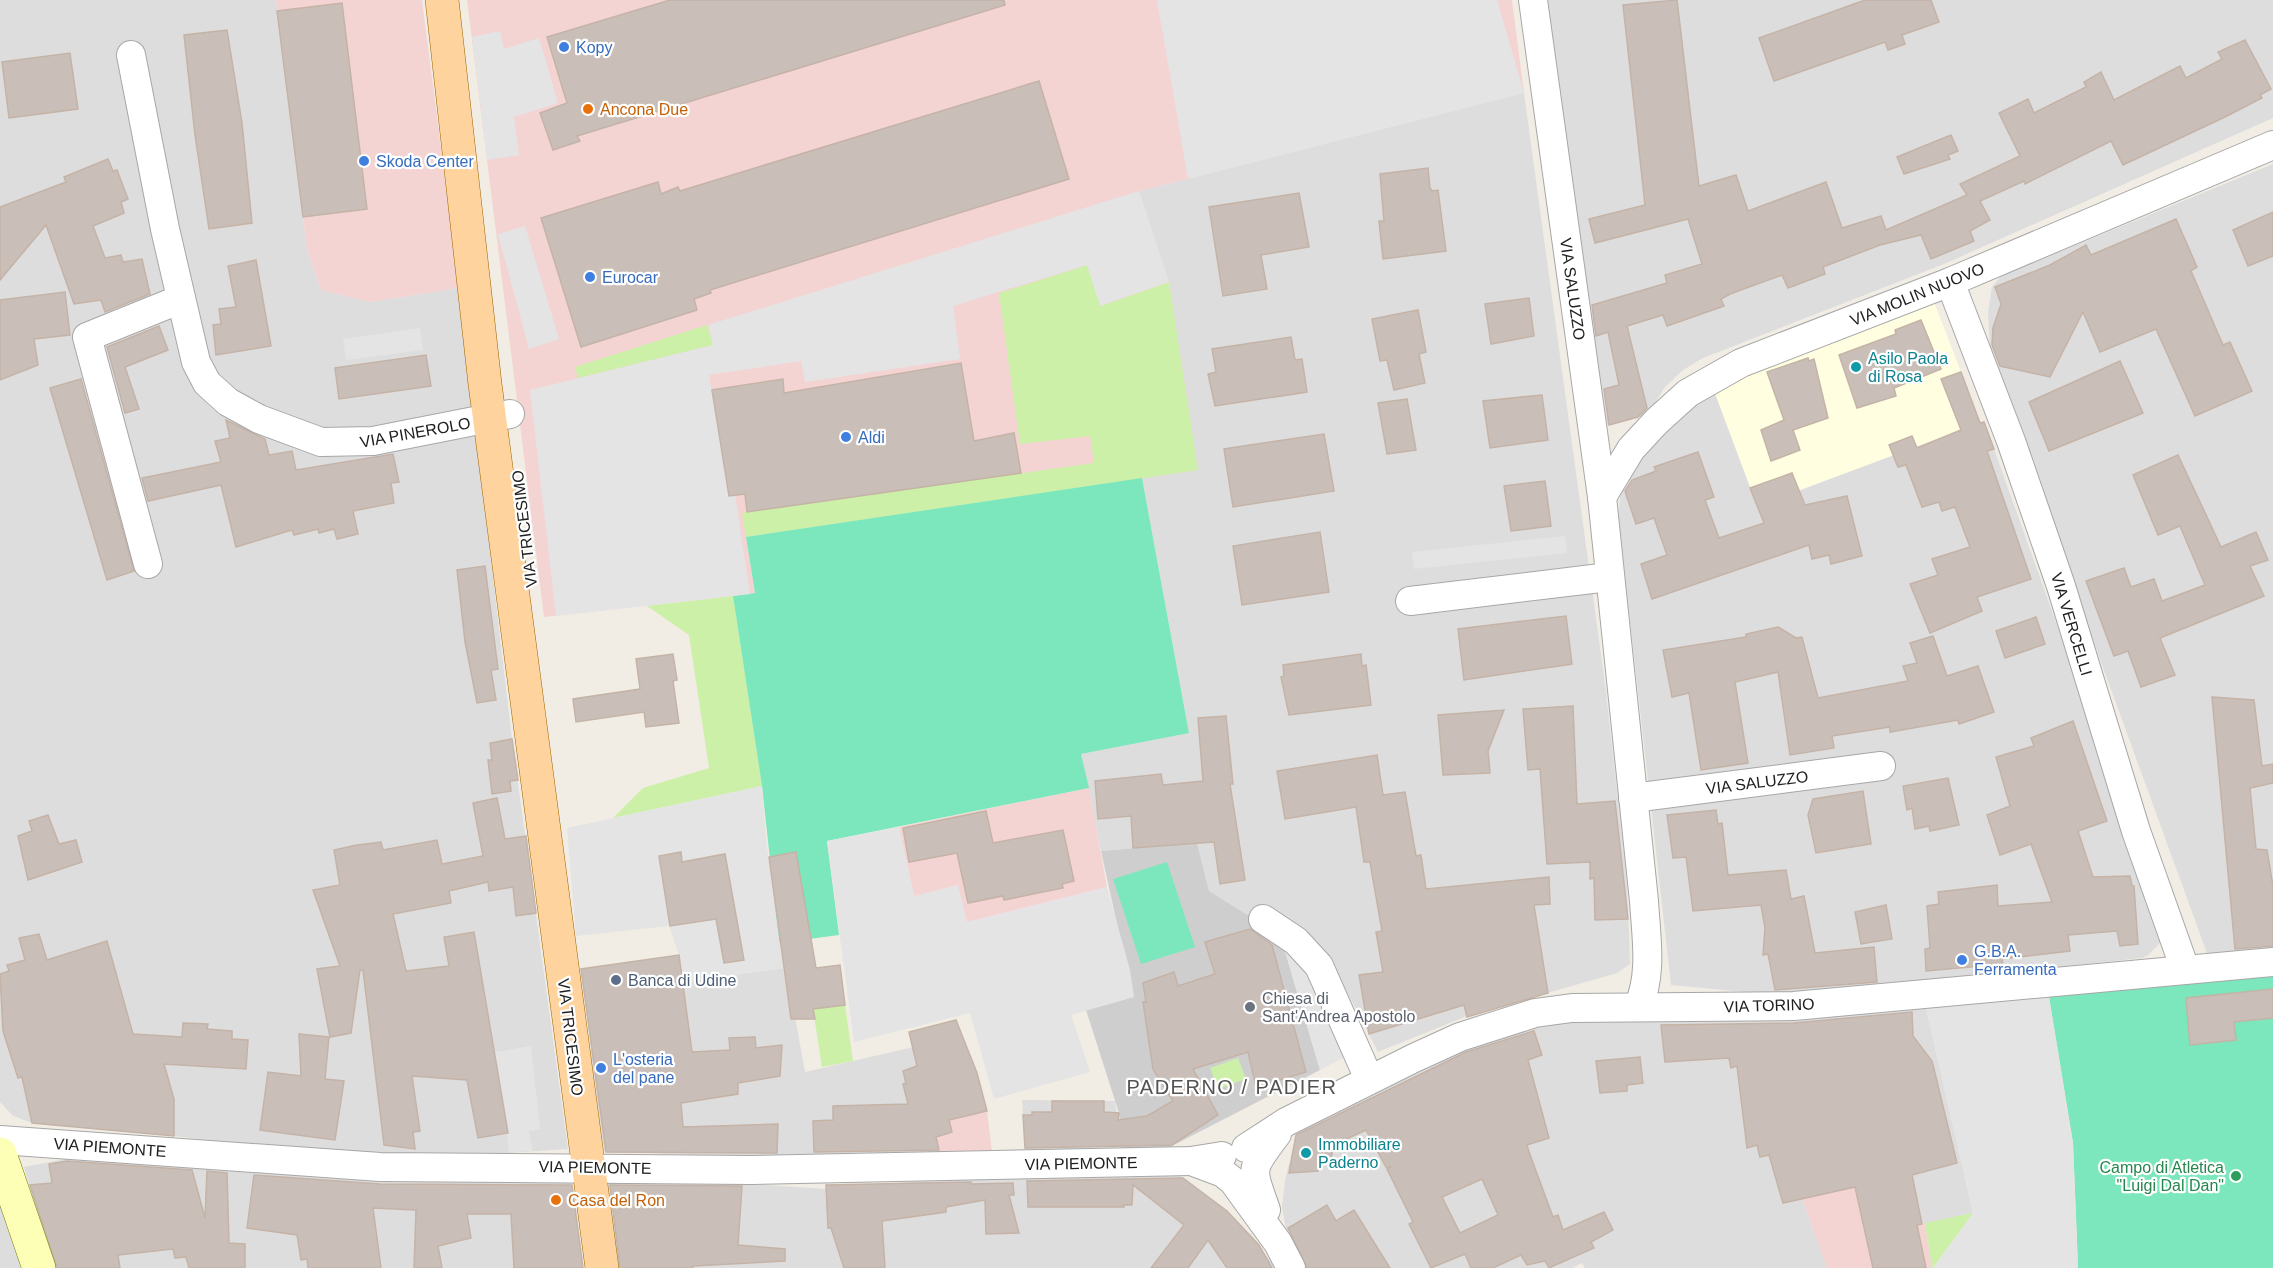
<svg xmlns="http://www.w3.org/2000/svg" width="2273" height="1268" font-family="Arial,sans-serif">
	<rect width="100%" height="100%" fill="#f1ede5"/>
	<g fill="#dedddd">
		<path d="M0,0h276l31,250 14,40 49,12 89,-14 53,451 56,410 -182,12 -212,-25 -142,-13 -19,-7 -13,-14z"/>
		<path d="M1546,0h727v118l-329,146 -241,94 -20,12 -19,18 -16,27 -41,10 -8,-35z"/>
		<path d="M1524,93l81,591 22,193 3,87 -13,9 -150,43 -89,36 -44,-85 -125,-76 -12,-48 -96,8 -20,-97 108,-22 -47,-254 56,-8 -29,-188 -30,-91z"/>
		<path d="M2273,164v785l-65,7 -215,-591 -3,-14 -2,-39 4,-25 9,-11z"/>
		<path d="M1963,377l17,46 14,26 163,456 6,30 -3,8 -12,12 -6,3 -321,34 -45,3 -105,-10 -53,-471 4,-31 15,-26 76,-69 45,118 202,-76 -17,-46z"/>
		<path d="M783,968l7,44 4,-1 11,61 113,-26 22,107 -188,5 -148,-7 -15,-101 46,-6 48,-62z"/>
		<path d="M1926,1008l47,205 -56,12 -115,-27 25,70h-242l-3,-5 -10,5h-270l-16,-39 -4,-22 3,-27 12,-48 142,-72 92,-37z"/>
		<path d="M1022,1100l93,1 7,48 -97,3z"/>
		<path d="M70,1158l500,24 10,86h-526l-30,-101z"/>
		<path d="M1167,1166l60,45 50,57h-663l-11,-87 84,-1 139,9 118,-10z"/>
		<path d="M0,1205l26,63h-26z"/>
	</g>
	<g fill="#f3d4d3">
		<path d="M276,0h146l37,288 -89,14 -49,-12 -14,-40z"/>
		<path d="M467,0h1045l12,93 -385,98 30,91 29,188 -452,66 9,57 -211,24z"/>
		<path d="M1089,788l18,99 -140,35 -53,-26 -15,-69z"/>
		<path d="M956,1020l31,91 5,40 -52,2 -16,-64 -7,-43 -5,1 -3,-15z"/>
		<path d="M1888,1092l29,133 8,-2 7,45h-105l-25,-70z"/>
	</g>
	<path fill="#fffee1" d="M1934,302l29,75 -20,8 18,45 -204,76 -44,-118z"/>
	<path fill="#cecece" d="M1197,843l12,48 52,32 21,18 38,129 -154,79h-44l-3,-36 -33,-103 47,-13 -32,-146z"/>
	<g fill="#ccf0a7">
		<path d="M1088,265l13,41 68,-24 29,188 -452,67 -4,-24 352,-50 -4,-27 -70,8 -21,-151z"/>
		<path d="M707,325l6,20 -135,33 -3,-11z"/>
		<path d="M733,596l29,190 -149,32 30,-30 66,-20 -20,-133 -42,-29z"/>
		<path d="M845,1005l8,56 -31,6 -9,-58z"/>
		<path d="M1238,1058l8,21 -28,10 -8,-21z"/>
		<path d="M1973,1213l-40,55h-1l-7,-45z"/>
	</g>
	<g fill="#7ce7bc">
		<path d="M1142,478l47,255 -108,21 8,34 -262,53 12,94 -60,8 -17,-157 -29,-190 22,-3 -9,-56z"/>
		<path d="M1167,862l28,85 -54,17 -28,-85z"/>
		<path d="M2273,976v292h-195l-5,-125 -24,-146z"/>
	</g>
	<g fill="#e4e4e4">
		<path d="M1157,0h340l27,93 -336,86z"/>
		<path d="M500,31l4,18 35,-11 19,65 -44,14 5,38 -32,5 -15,-123z"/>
		<path d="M1139,191l30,91 -69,24 -13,-41 -134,41 7,53 -155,23 -4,-21 -92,14 20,120h6l15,99 -194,22 -26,-226 183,-45 -5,-20z"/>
		<path d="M525,226l34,113 -30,10 -31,-115z"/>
		<path d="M420,328l3,22 -77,10 -3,-21z"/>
		<path d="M1565,536l2,17 -153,16 -2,-17z"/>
		<path d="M762,786l4,53 17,129 -100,14 -4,-27 -10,-29 -93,10 -9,-108z"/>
		<path d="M899,827l15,69 44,-11 9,37 140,-35 23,83 4,27 -63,18 19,57 -96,27 -24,-86 -116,29 -27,-201z"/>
		<path d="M1282,941l24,18 37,99 -23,12z"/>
		<path d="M2049,997l24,146 5,125h-145l40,-55 -47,-205z"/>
		<path d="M531,1046l9,83 -11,2 4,20 -24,1 -15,-100z"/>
	</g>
	<g fill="#cabfb8" stroke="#c4b3a6" stroke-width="1.5" fill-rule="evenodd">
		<path d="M670,0h334l1,5 -428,131 3,5 -27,9 -13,-37 27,-10 -20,-66z"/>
		<path d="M1677,0l22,186 37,-11 12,36 78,-29 16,46 39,-12 5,14 81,-35 -7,-11 60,-28 -21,-43 29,-14 6,14 52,-26 -2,-5 17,-10 13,28 66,-34 6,12 36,-19 -4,-7 27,-12 26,49 -11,6 2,3 -37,19 -102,48 -12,-24 -86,43 -1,-3 -44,20 10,19 -20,11 4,10 -43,18 -10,-24 -41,10 -57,22 2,7 -37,14 -6,-13 -52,19 -9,5 3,7 -57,20 -4,-11 -36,11 20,82 -9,9 -29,8 -5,-36 15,-4 -11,-53 -12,4 -4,-31 75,-22 -2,-8 37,-11 -14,-45 -93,24 -6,-24 56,-14 -22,-200z"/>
		<path d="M1865,0h66l8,22 -37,13 3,9 -17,6 -3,-8 -111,39 -15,-43z"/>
		<path d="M342,3l25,206 -64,8 -26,-206z"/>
		<path d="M227,30l15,93 10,100 -43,6 -14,-94 -11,-100z"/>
		<path d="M70,53l8,56 -69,9 -7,-56z"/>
		<path d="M1039,81l30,98 -359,111 1,3 -17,6 3,11 -116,37 -40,-129 117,-36 3,12 17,-7 2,4z"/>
		<path d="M1951,135l7,16 -10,4 2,4 -46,15 -7,-17z"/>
		<path d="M108,159l5,12 4,-1 11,29 -7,3 3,11 -31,13 12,32 16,-3 2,7 19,-3 8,35 -45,18 -4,-12 -27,4 -28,-79 -46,55v-73l66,-25 -2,-5z"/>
		<path d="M1428,168l2,20 2,3 6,-1 8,61 -63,8 -4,-38h5l-4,-47z"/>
		<path d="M1299,193l10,54 -48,8 6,34 -44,7 -14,-89z"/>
		<path d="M2273,212v44l-25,10 -15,-36z"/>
		<path d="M2176,219l21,48 -6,4 32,74 7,-3 22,49 -57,25 -39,-87 -56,23 -17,-40 -33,65 -50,-11 -8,-21 1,-17 8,-24 -6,-17 55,-22 36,-20 5,10z"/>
		<path d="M256,260l15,86 -55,9 -3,-30 8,-1 -2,-15 17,-2 -8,-41z"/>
		<path d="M65,292l5,43 -36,4 4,26 -38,15v-80z"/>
		<path d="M1529,298l5,38 -43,8 -6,-40z"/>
		<path d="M1418,310l8,42 -7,2 6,29 -31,7 -7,-30 -7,1 -8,-42z"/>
		<path d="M1921,320l20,49 -47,19 2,8 -39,12 -18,-53 57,-21 -1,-4z"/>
		<path d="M159,326l9,24 -43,17 14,42 -14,4 -18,-66z"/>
		<path d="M1291,337l4,23 7,-1 5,33 -92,14 -7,-32 8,-2 -4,-23z"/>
		<path d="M426,355l5,31 -92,13 -4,-31z"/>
		<path d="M1808,358l1,3 5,-2 14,59 -35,12 7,20 -29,11 -10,-31 23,-10 -17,-48z"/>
		<path d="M2120,361l23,52 -94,38 -20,-49z"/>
		<path d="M961,363l13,78 40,-8 7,40 -274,39 -2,-18 -16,2 -17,-106 71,-11 1,14z"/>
		<path d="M1961,372l19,51 4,-1 10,27 -7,2 44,128 -54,18 5,14 -52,22 -20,-49 28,-9 -6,-16 38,-12 -15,-40 -13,4 -3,-9 -17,5 -16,-42 -8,2 -9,-22 23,-9 5,12 44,-18 -20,-51z"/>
		<path d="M81,379l53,192 -27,9 -57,-192z"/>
		<path d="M1542,395l6,45 -58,8 -7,-47z"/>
		<path d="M1407,399l9,51 -29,4 -9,-51z"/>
		<path d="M226,420l39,19 4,16 23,-4 4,19 97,-16 6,28 -8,1 3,20 -41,8 5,23 -21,5 -3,-10 -15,4 -1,-4 -24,6 -2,-5 -56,17 -15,-62 -73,16 -6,-23 79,-16 -6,-21 15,-3z"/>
		<path d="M1324,434l10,57 -101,16 -9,-58z"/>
		<path d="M1698,452l16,45 -9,3 14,38 45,-15 -14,-35 42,-15 13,32 42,-9 15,60 -31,8 -2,-9 -17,4 -3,-14 -157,54 -11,-35 26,-9 -13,-37 -18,6 -11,-33 7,-11 24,-9 -2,-4z"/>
		<path d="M2178,455l43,92 35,-15 12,28 -18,6 14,30 -104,42 15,37 -34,12 -13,-36 -14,5 -28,-75 38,-13 7,19 23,-8 8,22 43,-16 -25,-59 -22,9 -25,-60z"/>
		<path d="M1545,481l6,45 -40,5 -7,-45z"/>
		<path d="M1320,532l9,60 -87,13 -9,-59z"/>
		<path d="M485,566l13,103 -7,1 5,30 -19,3 -12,-61 -8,-72z"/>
		<path d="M1566,616l6,48 -108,16 -6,-51z"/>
		<path d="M2036,617l9,27 -40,14 -9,-27z"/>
		<path d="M1778,627l18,11 6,-1 16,61 90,-17 -5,-15 14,-3 -7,-20 23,-7 14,40 31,-10 16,46 -35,12 -1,-4 -68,12v-5l-58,9 2,12 -44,7 -12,-83 -43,10 13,81 -47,7 -12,-77 -17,4 -9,-47 83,-13v-3z"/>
		<path d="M673,654l4,26 -4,1 6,42 -33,4 -2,-15 -68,10 -3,-23 67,-10 -4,-30z"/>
		<path d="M1361,654l1,12 4,-1 5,40 -82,10 -8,-38 3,-1 -1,-11z"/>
		<path d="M2212,697l42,3 8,66 11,-2v19l-23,5 6,61 11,1 6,36v60l-38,3z"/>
		<path d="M1573,706l4,98 38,-3 13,118 -33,1 -1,-42 -4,1v-17l-43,2 -7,-95 -12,1 -5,-61z"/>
		<path d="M1504,710l-16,41 2,22 -47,2 -5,-60z"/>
		<path d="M1226,716l7,68h-3l15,96 -25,4 -6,-42 -81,6 -2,-32 -33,3 -3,-38 66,-7 2,11 40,-4 -5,-63z"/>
		<path d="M2073,721l34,100 -29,10 15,46 37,-1 2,10h2l4,58 -18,2 -3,-15 -49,4 2,16 -68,8 1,5 -77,7 -1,-22 5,-1 -3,-42 12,-2 -1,-12 59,-7 1,21 54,-4 -21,-58 -31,11 -13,-40 23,-9 -14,-49 38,-11 -3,-8z"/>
		<path d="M512,739l6,41 -8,1 1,10 -19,3 -4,-34h4l-2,-17z"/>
		<path d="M1377,755l6,40 22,-3 11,64 5,-1 5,34 123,-12 1,27 -16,1 14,88 -81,24 -3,-12 -95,29 -10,-59 24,-3 -7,-40 6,-1 -12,-69h-6l-8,-55 -71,12 -8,-48z"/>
		<path d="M1948,778l11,47 -29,6 -1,-5 -14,3 -3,-21 -5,2 -4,-24z"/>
		<path d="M1863,791l8,53 -55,9 -8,-38 5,-16z"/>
		<path d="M497,798l8,41 21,-3 10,77 -20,3 -3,-29 -24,4 -1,-9 -39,9 2,12 -58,11 13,57 43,-5 -5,-29 30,-5 34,201 -30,5 -11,-58 -55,-4 8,55 -7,1 2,17 -31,-4 -21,-175h-3l-9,63 -21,4 -13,-68 23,-3 -27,-76 27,-5 -6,-35 23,-5 24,-3 2,8 54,-10 5,24 41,-8 -10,-53z"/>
		<path d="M1716,810l2,14 4,-1 6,52 58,-5 5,29 13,-3 11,57 59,-6 3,35 -102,8 -7,-36 -5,1 2,-27 -4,-23 -68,6 -7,-54 -13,1 -6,-43z"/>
		<path d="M986,811l7,32 70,-13 11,51 -12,3 1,4 -59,12 -1,-4 -35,7 -11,-50 -48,9 -6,-34z"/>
		<path d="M48,815l11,29 17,-4 6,22 -54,18 -10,-44 14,-5 -3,-10z"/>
		<path d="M681,852l1,10 43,-8 19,106 -20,3 -8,-44 -46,7 -11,-70z"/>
		<path d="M796,852l20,116 24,-3 5,40 -32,4 2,10h-24l-22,-162z"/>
		<path d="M1886,905l6,34 -31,5 -6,-32z"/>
		<path d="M1250,929l22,16 34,127 -50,15 -8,-35 -55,17 25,46 -46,30 -147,3 -2,-33h9v-3h20v-11h52v11l15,1 -1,7 29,-4 26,-15 -20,-32 -10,-67h3l-3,-19 31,-11 4,14 37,-12 -10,-32z"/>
		<path d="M39,934l8,26 60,-19 26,93 49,3 1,-14 25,1 -1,5 25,2v8l16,1 -2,29 -82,-5 10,35v37l-142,-13 -10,-46 -4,1 -15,-47 -3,-57 9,-3 -2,-6 18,-5 -6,-22z"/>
		<path d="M679,955l13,97 38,-2 -1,-12 26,-1 1,11 26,-3 -2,31 -42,7v11l-57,9 2,24 95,-3 -1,29 -171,-1 -25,-183z"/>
		<path d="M2273,989v29l-39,4 2,18 -46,5 -4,-47z"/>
		<path d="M1912,1012l1,24 19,25 25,102 -45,12 10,49 -5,1 9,43h-53l-18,-81 -72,16 -14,-48 -9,2 -3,-12 -10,3 -10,-82 -6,2 -2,-10 -64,4 -4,-37 133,-2z"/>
		<path d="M956,1020l21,53 10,38 -38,9 3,12 -16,5 3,13 -125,2 -1,-31 20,-1v-14l75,-2 -5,-20 3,-1 -3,-12 14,-5 -8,-34z"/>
		<path d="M1534,1031l8,24 -14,5 21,78 -22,7 2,7 24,65 5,-2 5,15 41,-18 9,18 -22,12 3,6 -45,20 -4,-7 -18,4 -6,-10 -28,13h-22l-6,-14 -34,14 -22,-44 4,-2 -26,-53 4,-2h-5l-20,-37 -33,15 -2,17 -12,-1 -1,10 -29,2 7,-38 170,-83zM1482,1179l16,36 -38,18 -18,-36z"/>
		<path d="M299,1034l30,3 -4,42 19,2 -9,59 -75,-10 8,-58 33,4z"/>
		<path d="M1640,1057l3,26 -16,2v6l-27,2 -4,-32z"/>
		<path d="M67,1161l125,9 13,48 2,-47 20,2 2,70 16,1v24h-56l-3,-11 -11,1 -2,-9 -55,6 2,13h-63l-27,-83 22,-2 -3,-19z"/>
		<path d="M254,1175l126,9 192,1 11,83h-69l-3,-54h-44l4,24 -33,8 4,22h-28l2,-58 -43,-2 8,60h-73l-1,-9 -6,1 -4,-25 -50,-7z"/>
		<path d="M1183,1178l44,33 32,34 13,23h-45l-19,-28 -20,28h-37l33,-43 -51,-40 -1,20h-8v2h-96l-1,-26z"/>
		<path d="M971,1182v2l42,-1 1,12h-5l10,38 -33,1 -1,-34 -39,7v5l-64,9 3,47h-41l-13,-40h-3l-2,-43z"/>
		<path d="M610,1185l132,1 -4,59 47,4v12l-92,5v2h-73z"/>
		<path d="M1327,1205l9,16 18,-11 36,58h-83l-19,-40z"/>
	</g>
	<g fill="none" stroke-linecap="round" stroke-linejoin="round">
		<defs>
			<g id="street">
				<path d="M1533,0l69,497 42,404c2,35 9,73 -6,106"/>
				<path d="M131,55l34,174 31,133 11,21 21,19 31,17 62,23 52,-1 137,-27"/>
				<path d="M1950,282l61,159 50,145 75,245 49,138"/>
				<path d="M1602,497l29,-48 26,-28 31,-28 53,-30 209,-81 323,-137"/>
				<path d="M148,564l-61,-227 94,-38"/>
				<path d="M1410,601l199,-24"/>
				<path d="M1633,798l248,-32"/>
				<path d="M1263,919l33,22 23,25 50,113"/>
				<path d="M0,1140l380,27 372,3 439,-9 31,-5"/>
				<path d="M1246,1148l40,-26 128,-64 46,-21 75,-24 37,-5 222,-2 479,-44"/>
				<path d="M1191,1161l32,12 10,8 45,62 13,25"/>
				<path d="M1266,1210c-15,-43 -17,-39 11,-76"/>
			</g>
			<path id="secondary" d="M0,1154l39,114"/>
			<path id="primary" d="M442,0l43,384 117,884"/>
		</defs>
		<use href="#street" stroke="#a7a7a7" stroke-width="30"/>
		<use href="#secondary" stroke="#727e00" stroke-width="34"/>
		<use href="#primary" stroke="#9c6500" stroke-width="34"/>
		<use href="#street" stroke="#fff" stroke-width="28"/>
		<use href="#secondary" stroke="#fdffb6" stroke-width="33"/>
		<use href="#primary" stroke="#ffd39d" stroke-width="33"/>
	</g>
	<g fill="#3f7fe0" stroke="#fff" stroke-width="2">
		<circle cx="564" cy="47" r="6"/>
		<circle cx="364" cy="161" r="6"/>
		<circle cx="590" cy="277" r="6"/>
		<circle cx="846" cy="437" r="6"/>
		<circle cx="1962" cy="960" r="6"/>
		<circle cx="601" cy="1068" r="6"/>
	</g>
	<g fill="#e8710a" stroke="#fff" stroke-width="2">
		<circle cx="588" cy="109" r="6"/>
		<circle cx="556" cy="1200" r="6"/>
	</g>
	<g fill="#0f9aa8" stroke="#fff" stroke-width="2">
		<circle cx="1856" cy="367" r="6"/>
		<circle cx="1306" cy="1153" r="6"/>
	</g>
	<circle fill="#5c6f8a" stroke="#fff" stroke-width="2" cx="616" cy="980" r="6"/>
	<circle fill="#6b7280" stroke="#fff" stroke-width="2" cx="1250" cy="1007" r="6"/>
	<circle fill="#2e9e5b" stroke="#fff" stroke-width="2" cx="2236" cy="1176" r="6"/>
	<g text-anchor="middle" stroke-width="4.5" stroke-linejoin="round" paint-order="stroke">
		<g font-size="16" fill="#366cbe" stroke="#fff" text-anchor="start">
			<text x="576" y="53">Kopy</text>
			<text x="376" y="167">Skoda Center</text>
			<text x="602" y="283">Eurocar</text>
			<text x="858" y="443">Aldi</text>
			<text x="1974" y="957">G.B.A.<tspan x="1974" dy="18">Ferramenta</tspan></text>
			<text x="613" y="1065">L'osteria<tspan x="613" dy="18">del pane</tspan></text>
		</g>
		<g font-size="16" fill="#c56008" stroke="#fff" text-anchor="start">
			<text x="600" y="115">Ancona Due</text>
			<text x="568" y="1206">Casa del Ron</text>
		</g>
		<g font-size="16" fill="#202020" stroke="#fff">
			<text transform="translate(1573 289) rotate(82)" y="6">VIA SALUZZO</text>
			<text transform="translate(1917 294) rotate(-22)" y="6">VIA MOLIN NUOVO</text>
			<text transform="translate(415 432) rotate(-10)" y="6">VIA PINEROLO</text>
			<text transform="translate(524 529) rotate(-97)" y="6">VIA TRICESIMO</text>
			<text transform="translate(2072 624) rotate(73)" y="6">VIA VERCELLI</text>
			<text transform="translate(1757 782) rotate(-7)" y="6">VIA SALUZZO</text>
			<text transform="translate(1769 1005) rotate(-2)" y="6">VIA TORINO</text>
			<text transform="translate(571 1037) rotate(83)" y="6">VIA TRICESIMO</text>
			<text transform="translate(110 1147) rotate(4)" y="6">VIA PIEMONTE</text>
			<text transform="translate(1081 1163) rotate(-1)" y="6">VIA PIEMONTE</text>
			<text transform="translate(595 1167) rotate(1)" y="6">VIA PIEMONTE</text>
		</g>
		<g font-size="16" fill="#0d838f" stroke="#fff" text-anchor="start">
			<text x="1868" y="364">Asilo Paola<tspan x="1868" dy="18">di Rosa</tspan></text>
			<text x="1318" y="1150">Immobiliare<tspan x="1318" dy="18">Paderno</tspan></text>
		</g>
		<g font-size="16" fill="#4e5e75" stroke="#fff" text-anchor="start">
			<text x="628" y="986">Banca di Udine</text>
		</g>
		<g font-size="16" fill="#5b616d" stroke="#fff" text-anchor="start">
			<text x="1262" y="1004">Chiesa di<tspan x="1262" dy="18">Sant'Andrea Apostolo</tspan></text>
		</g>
		<g font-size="16" fill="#27864d" stroke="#fff" text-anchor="end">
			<text x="2224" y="1173">Campo di Atletica<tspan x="2224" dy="18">"Luigi Dal Dan"</tspan></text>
		</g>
		<g font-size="20" letter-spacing="1.5" fill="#535353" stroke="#fff">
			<text x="1232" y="1094">PADERNO / PADIER</text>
		</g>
	</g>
</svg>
